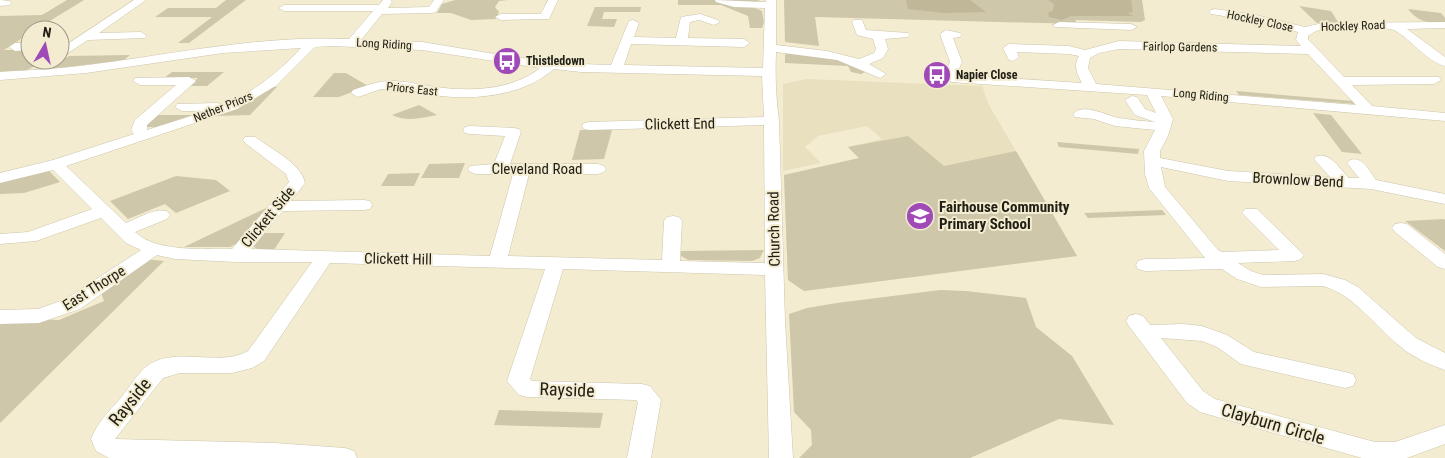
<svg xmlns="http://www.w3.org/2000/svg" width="1445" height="458" font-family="'Roboto Condensed',sans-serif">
	<rect width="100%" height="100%" fill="#f3ecd1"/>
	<path fill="#e8e0be" d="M807,79l175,7 7,19 88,151 -273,35 -16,-11 -4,-105 75,-16 -11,-12 34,-8 -15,-13 -49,10 -13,11 16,16 -38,8v-87z"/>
	<g fill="#cec7a9">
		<path d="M67,0h17l-49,30h-5v3l-26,17h26v10h17l-20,10 -27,2v-56l42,-1z"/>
		<path d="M226,0h20l-57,43h-11l34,-26h-57l13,-9h48z"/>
		<path d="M455,0h53l-9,1 -4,6 4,5 -3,7 -25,1 -20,-7h-14l5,-9z"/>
		<path d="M678,0h82l-10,4v2l12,5 2,11 -2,6h-12l-2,-12 -27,-11h-43z"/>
		<path d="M784,0h358l3,20 -4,2 -66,-2 3,4 -263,-7 4,29 -34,-4z"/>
		<path d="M1299,6l32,5 7,11 -21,1z"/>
		<path d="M595,7h46l-1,5h-36l-2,7h15l-3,8 -27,-1z"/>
		<path d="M1408,9l33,4 4,5v5c-16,0 -26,0 -37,-14z"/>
		<path d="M788,53l46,5 31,14 -4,2 -10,-2 -3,-6 -63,-3v-8z"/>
		<path d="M130,55l-6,5 -72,9 -4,-1 21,-12z"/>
		<path d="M172,72h52l-17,14h-18l9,-8h-34z"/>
		<path d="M334,73h12l22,13 -29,11h-26z"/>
		<path d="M274,87h3l-27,28 -34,1 30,-12z"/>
		<path d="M1236,91l117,10 2,3 -116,-9z"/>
		<path d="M419,105l18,10c-14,3 -31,7 -45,0z"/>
		<path d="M1313,113l18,2 31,39 -20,-2z"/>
		<path d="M155,115h38l-37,12h-9v-4z"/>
		<path d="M580,130h32l-8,29 -32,1z"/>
		<path d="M908,136l36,30 72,-15 61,105 -273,35 -16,-11 -4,-105 75,-17 -11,-11z"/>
		<path d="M1057,142l82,7 -1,5 -79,-7z"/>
		<path d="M465,163l-6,15h-38l8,-14z"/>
		<path d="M49,171l11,11 -36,11 -24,1v-12z"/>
		<path d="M420,173l-6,13h-33l7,-12z"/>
		<path d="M176,176l40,4 14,11 -54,22 -11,-9 -37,15 -18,-18z"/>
		<path d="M268,207l-30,36 -8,4h-46z"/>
		<path d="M1162,210l4,5 -78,3 -4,-5z"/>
		<path d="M1445,220v31l-40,-30 39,-2z"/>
		<path d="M263,233h22l-11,17 -17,-1 -3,-2 1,-3z"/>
		<path d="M764,250l-4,8 -8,3 -64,-1 -7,-4v-5z"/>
		<path d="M144,259l20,2 -164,162v-102l26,-2 33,1 45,-19 -4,-11z"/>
		<path d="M940,290l26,1 60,7 10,29 36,29 42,69 -55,-6 -89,39h-171l13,-13 -1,-15 -17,-18 -5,-98 18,-6 30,-5z"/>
		<path d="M499,410l104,3 -3,15 -106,-3z"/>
	</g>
	<g fill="#bfb798">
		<path d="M906,0h64l16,12 -42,1 -36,-4z"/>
		<path d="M1131,0l2,12 -5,1 5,3h-62l-9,4 -13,-3 -1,-4 5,-3 1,-6 -6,-4z"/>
	</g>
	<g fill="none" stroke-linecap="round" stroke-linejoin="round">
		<defs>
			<g id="minor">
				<path d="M0,0l10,1 1,2 -1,2 -10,1z"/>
				<path d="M134,0h12l-47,33 42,-1 6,4 -2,2 -57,2 -28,18v-9z"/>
				<path d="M383,0h8l1,2 -4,6 41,-1 5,-7h10l-8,12 -4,1 -50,1 -21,26 61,2 91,15 68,7 30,1 18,-44 4,-1 6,3 -5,14 42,1 5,-21 19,-3 18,6 2,2 -6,3 -15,-5 -9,2 -2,16 56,1 6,4 -6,4 -113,-3 -7,21 139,3 2,-60 -31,-1 -18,-5 -1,-2 51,2v-2h10v45l51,6 32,8 15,-6 2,-4 -3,-10 -16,-4 -5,-13 2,-2h8l4,10 42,3 2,2 -2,2 -23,2 3,10 -5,9 -14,6 17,10 -6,4 -43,-18 -61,-8c-1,23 0,47 3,69l6,200 8,137h-24l-4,-183 -202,-6 -33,110 2,2 110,3 8,2 11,14 -10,58h-24l11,-56 -2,-2 -109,-3 -8,-2 -12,-14 38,-112 -215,-6 -66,98 -12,7 -20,5h-52l-17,5 -48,61 160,4 70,5 9,3 3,7h-248l-13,-7 -5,-12c6,-16 18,-28 29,-40 8,-10 17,-25 27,-33 30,-21 71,2 101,-15l64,-89h-76l-61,-3 -18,-4 -77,54 -41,14 -39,1v-14l38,-1 28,-10 75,-49 -15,-7 -25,-25 -65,23 -36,3v-10l28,-2 64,-23 -39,-39 -53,13v-10l53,-13 81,-26 -3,-4 4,-10 41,-35h-36l-7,-4 2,-3 54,-1 7,4 -49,44v5l60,-19h-25l-7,-4 2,-3 40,-1 6,2c31,-13 56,-33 78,-57l-78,5 -137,20 -86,7v-8c29,-2 59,-3 88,-7 86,-11 174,-30 261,-26l24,-28h-89l-5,-3 5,-3h95zM332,46l90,4 118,18c-27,22 -70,24 -103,19 -16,-2 -31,-6 -46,-6 -14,0 -26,5 -38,9l-2,3 7,4 23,-8h10c17,0 33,5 50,7 38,4 83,-1 113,-27l27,3 181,4 2,41 -175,5 -5,1 -2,3 2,3 5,1 175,-5 1,138 -85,-2 2,-40 -3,-4 -6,-1 -6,1 -3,4 -2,39 -154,-4 21,-82h69l6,-2 2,-3 -2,-3 -6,-2h-88l11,-32 -2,-3 -5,-1 -44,-2 -5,1 -2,3 2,3 5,1 35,2 -11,28 -24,2 -2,3 2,3 6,2h37l-23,82 -239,-7 32,-38 81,-1 6,-1 2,-4 -2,-4 -6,-1 -73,1 14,-18c-3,-19 -35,-35 -50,-46h-10l-2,3 2,3 41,31 3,8 -57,67c-28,-1 -75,4 -97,-17l32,-13 3,-4 -3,-4c-13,-3 -29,7 -41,12l-60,-57 171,-57 40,-24 38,-38z"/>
				<path d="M548,0h10l-9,19 -48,1 -6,-3 6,-3h40z"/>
				<path d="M1215,9l41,6 49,12 18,-4 122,-1v6l-38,1 38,28v9c-19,-5 -33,-26 -51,-36 -9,-4 -58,-1 -71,-1l-7,2 -8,5v3l36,38h95l2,3 -7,4 -82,1 20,21 73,7v8l-284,-25 12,23 -5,17 -8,15v7l68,13 102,6 -16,-18 3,-3c13,-4 23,13 32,22h10l-12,-15 3,-3c13,-4 19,11 26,20l69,14v10l-74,-15 -143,-8 -67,-14 4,20 53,63 4,2 57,-2 -37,-37 3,-4h12l47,46 -3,4 -6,2 -57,2 13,8 12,4 60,-1 22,6 13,7 58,51 29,15v17c-14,-5 -33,-13 -44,-23 -26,-20 -46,-52 -78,-61l-62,1 -24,-8 -15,-10 -77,2 -7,-2 -2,-4 2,-4 7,-2 60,-1 -56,-70 -4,-14 -1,-23 11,-21 -40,-4 -21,-7 -19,-2 -2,-3c10,-12 34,2 46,4 12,2 24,3 36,4l-20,-7 -10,-15 7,-4 5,1 8,12 11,4 -9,-18 -196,-13 -4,-13 3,-7 -10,-28 6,-4 14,3 2,2 -2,2 -7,1 9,24 -3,7 2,6 121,8c-5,-9 -9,-17 -3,-27l-10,-2 -52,-2 2,5 -6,4 -4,-1 -6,-12 6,-4 60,2 16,4 34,-9 182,5 -5,-6 2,-8 -42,-11 -45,-7 -2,-2 2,-2zM1119,49l189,5 48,51 -260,-21 -8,-16 2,-10 9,-5z"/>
				<path d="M1059,22l72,2 6,3 -6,3 -76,-3 -2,-2z"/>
				<path d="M30,42v8l-15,1 -6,-4 6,-4z"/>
				<path d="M1401,223l6,1 38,30v15l-7,-2 -43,-35 -3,-4 3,-4z"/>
				<path d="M1136,314l7,2 7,9 33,-1 19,2 25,9 27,17 91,20 8,2 3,6 -3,6 -8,2 -104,-24 -24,-17 -15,-6 -41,-3 42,53 12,8 160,43h20l50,-17v19l-38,14h-45l-162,-46 -13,-9 -58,-77 -3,-5 3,-5z"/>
			</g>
		</defs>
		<use href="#minor" stroke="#cbc5ab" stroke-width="1"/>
		<use href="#minor" fill="#fff" fill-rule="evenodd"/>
	</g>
	<defs>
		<symbol id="bus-disc" viewBox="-11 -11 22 22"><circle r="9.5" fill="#a04ab8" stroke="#f3ecd1"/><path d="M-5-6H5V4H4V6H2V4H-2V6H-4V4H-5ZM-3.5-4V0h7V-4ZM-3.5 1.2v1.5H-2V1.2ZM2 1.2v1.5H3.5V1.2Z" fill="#fff"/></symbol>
		<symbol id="school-disc" viewBox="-11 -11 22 22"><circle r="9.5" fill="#a04ab8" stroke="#f3ecd1"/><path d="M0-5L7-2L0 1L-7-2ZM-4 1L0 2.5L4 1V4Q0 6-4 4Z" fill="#fff"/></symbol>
	</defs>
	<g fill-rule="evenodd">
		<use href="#bus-disc" x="491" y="45" width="32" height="32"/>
		<use href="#bus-disc" x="921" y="59" width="32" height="32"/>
		<use href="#school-disc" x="904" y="200" width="32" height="32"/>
	</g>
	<g text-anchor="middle" stroke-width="4" stroke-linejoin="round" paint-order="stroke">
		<g font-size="12" fill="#222016" stroke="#f3ecd1">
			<text transform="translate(1260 21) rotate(12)" y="4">Hockley Close</text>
			<text transform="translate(1353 26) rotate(-2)" y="4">Hockley Road</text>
			<text transform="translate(384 44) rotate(3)" y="4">Long Riding</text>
			<text transform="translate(1180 47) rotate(1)" y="4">Fairlop Gardens</text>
			<text transform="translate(412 89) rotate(6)" y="4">Priors East</text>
			<text transform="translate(1201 95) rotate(5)" y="4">Long Riding</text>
			<text transform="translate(223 107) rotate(-22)" y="4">Nether Priors</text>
		</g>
		<g font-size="12" font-weight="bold" fill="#222016" stroke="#f3ecd1" text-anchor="start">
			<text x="526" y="65">Thistledown</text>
			<text x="956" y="79">Napier Close</text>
		</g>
		<g font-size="15" fill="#222016" stroke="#f3ecd1">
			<text transform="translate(680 124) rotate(-1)" y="5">Clickett End</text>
			<text x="537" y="174">Cleveland Road</text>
			<text transform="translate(1298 180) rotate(3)" y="5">Brownlow Bend</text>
			<text transform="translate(268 217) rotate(-50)" y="5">Clickett Side</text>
			<text transform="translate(774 229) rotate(-91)" y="5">Church Road</text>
			<text transform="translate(398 259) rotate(1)" y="5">Clickett Hill</text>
			<text transform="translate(94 288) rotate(-32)" y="5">East Thorpe</text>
		</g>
		<g font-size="15" font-weight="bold" fill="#222016" stroke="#f3ecd1" text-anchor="start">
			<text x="939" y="212">Fairhouse Community<tspan x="939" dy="17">Primary School</tspan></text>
		</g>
		<g font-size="18" fill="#222016" stroke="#f3ecd1">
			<text transform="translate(567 390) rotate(2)" y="6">Rayside</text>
			<text transform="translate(130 402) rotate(-51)" y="6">Rayside</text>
			<text transform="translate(1273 424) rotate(16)" y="6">Clayburn Circle</text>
		</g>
	</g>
	<g transform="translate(45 45) rotate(9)"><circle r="24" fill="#f3ecd1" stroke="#9f9a86"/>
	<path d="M0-4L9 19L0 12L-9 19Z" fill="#a04ab8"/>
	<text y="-8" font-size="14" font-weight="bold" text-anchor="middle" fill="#222016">N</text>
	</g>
</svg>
